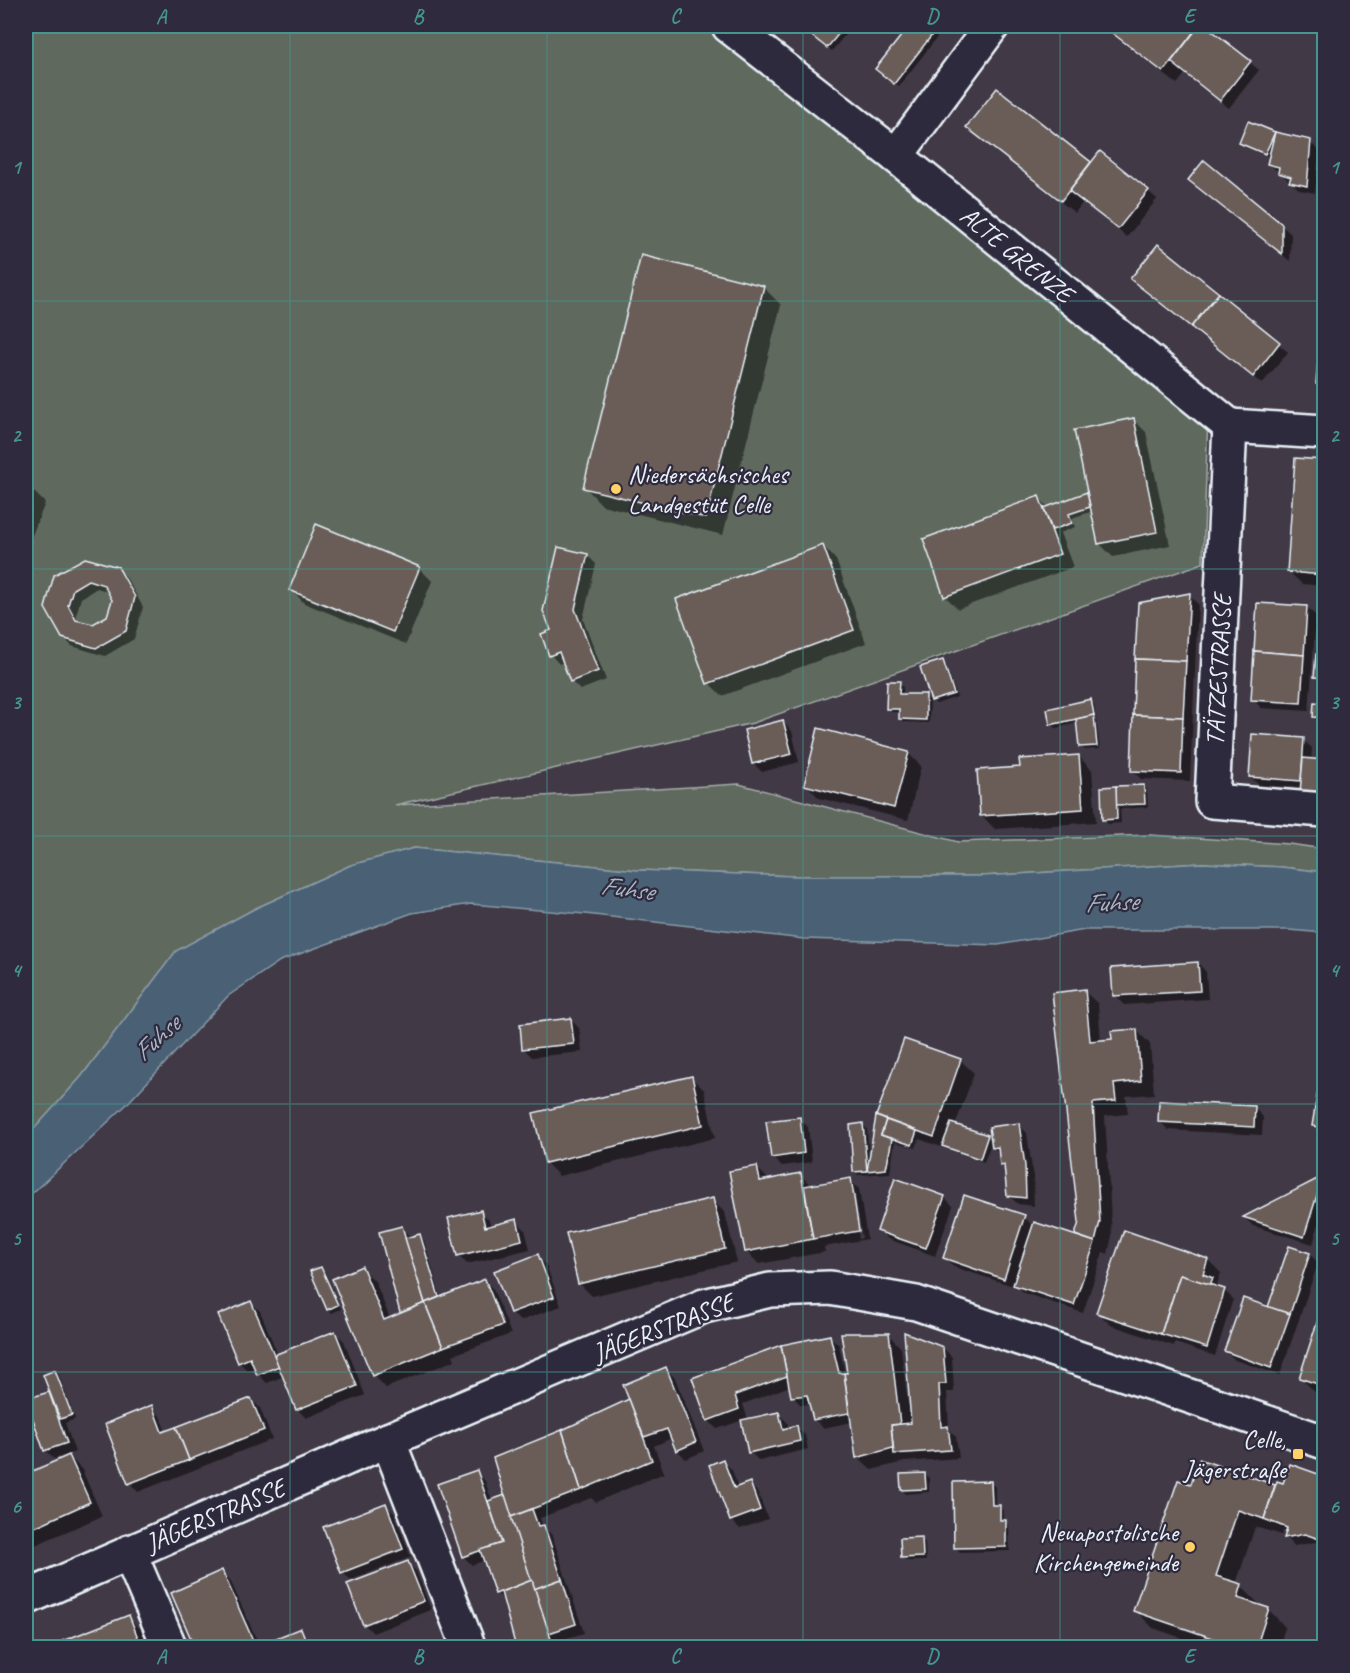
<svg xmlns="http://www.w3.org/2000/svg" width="1350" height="1673" font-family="Caveat,sans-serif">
	<rect width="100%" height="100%" fill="#413945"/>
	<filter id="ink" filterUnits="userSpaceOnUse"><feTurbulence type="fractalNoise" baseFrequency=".0167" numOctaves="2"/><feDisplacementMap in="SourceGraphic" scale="12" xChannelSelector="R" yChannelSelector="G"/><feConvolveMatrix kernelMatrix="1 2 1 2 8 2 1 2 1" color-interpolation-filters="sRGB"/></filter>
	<g filter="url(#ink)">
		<path fill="#5e695d" stroke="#a3adaa" stroke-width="1.5" d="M26,26h690l492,389 -5,148 -450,160 -358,82 344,-21 219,58 191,-7 140,9 35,5v23l-43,-5 -78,-4 -221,13h-189l-156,-6 -223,-22 -63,17 -97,44 -78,42 -95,126 -55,61z"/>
		<path fill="#4a6175" stroke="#899ba9" stroke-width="1.5" d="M414,848l223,22 156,6h189l221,-13 78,4 43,5v61l-35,-3h-204l-87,15 -194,-6 -219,-25 -114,-10 -59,9 -132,48 -52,35 -103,110 -99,93v-61l55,-61 95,-126 78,-42 97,-44z"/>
		<g fill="#0007" fill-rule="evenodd">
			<path d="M816,26h36l-20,25 -22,-18z"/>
			<path d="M911,26h35l-47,60 -22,-17z"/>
			<path d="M1101,26h80l13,9 7,-9h3l55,44 -30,38 -44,-34 -8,10z"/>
			<path d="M997,90l95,74 56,27 9,8 -30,38 -44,-35 -8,11 -94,-73 -13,-13z"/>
			<path d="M1274,133l36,9 9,9 -4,42 -15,-3 -31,-26 1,-7 -25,-10 -4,-4z"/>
			<path d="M1190,180l91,45 10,9 -1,27z"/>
			<path d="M1158,246l130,106 -26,32 -121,-97z"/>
			<path d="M763,287l18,18 -58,230 -121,-30 -17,-18z"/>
			<path d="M1321,336h3v54l-7,-7z"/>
			<path d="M1133,419l13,13 24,113 -57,12 -13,-13 -7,-33 -21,7 3,9 -15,6 13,34 -115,42 -13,-13 94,-98 10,10 38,-14 3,3z"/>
			<path d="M1297,460l27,2v124l-22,-2 -14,-13z"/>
			<path d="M26,484l19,19 -19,47z"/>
			<path d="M823,546l13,14 30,83 -144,53 -13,-13z"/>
			<path d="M587,555l9,9 -13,55 23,61 -26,10 -9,-9 -7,-19 -5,2 -8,-9 2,-24z"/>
			<path d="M117,568l9,9 17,30 -9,32 -29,17 -33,-10 -9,-9 -7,-61zM97,588l13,4 4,7 -5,18 -16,9 -13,-3 -4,-8 5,-17z"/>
			<path d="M419,568l13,13 -26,63 -102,-41 -13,-14z"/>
			<path d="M1189,595l9,9 -8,177 -49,-2 -9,-9z"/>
			<path d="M1307,607l9,9 -7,95 -48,-3 -8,-9z"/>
			<path d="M1317,656h7v29l-9,-8z"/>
			<path d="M942,661l4,4 11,32 -21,7 -4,-4z"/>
			<path d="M899,683l4,4v8l23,1 4,4 -1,23 -25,-1 -4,-4 1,-6h-9l-4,-4z"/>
			<path d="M1090,701l4,3 6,45 -15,1 -5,-4 -2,-23 -22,5 -4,-4z"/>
			<path d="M1316,704h8v17l-6,-1 -4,-4z"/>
			<path d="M783,722l9,9 7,31 -37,10 -9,-9z"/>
			<path d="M1303,740l9,8 -1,13 13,1v38l-22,-12 -43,-3 -9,-8z"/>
			<path d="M908,753l13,13 -13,54 -89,-22 -13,-14z"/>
			<path d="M1079,757l13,13 4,52 -101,7 -13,-13z"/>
			<path d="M1143,786l4,4 1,17 -28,2 1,14 -13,1 -4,-4 -2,-31z"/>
			<path d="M1198,963l8,9 2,27 -84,6 -9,-9z"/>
			<path d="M1084,991l14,13 3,37 12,-1 23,-10 14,14 4,50 -28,2 2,18 -23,2 7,120 -4,18 -5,-2 -20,61 -59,-20 -10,-10 -1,3 -59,-19 -9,-9 79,-41 10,10 47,12 -4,-4 4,-13z"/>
			<path d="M570,1019l9,9 3,24 -50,5 -8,-8z"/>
			<path d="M905,1041l55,19 14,13 -19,53 33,11 4,4 -8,21 -65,-23 -3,9 -21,-6 -5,31 -32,2 -4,-4 9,-46 4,4 2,30 9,-42z"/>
			<path d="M691,1077l13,13 11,48 -156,38 -13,-13z"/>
			<path d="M1320,1085h4v50l-11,-10z"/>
			<path d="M1254,1108l9,9 -1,18 -94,-5 -8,-9z"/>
			<path d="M800,1119l8,8 4,35 -31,4 -9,-9z"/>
			<path d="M1018,1124l9,9 6,43 1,30 -16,-2 -9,-8 -3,-27 -4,-4 -2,-11 -6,-6z"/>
			<path d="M757,1168l13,13 30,-6 12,11 38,-6 9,9 8,50 -43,8 1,5 -66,12 -13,-13zM851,1188h3l8,50 -3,1z"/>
			<path d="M1323,1178l1,2v26l-11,38 -60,-18 -8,-8z"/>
			<path d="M944,1197l9,9 -18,50 -47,-17 -9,-9z"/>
			<path d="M712,1200l13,13 12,49 -145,34 -13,-13z"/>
			<path d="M480,1212l9,8 2,7 26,-6 8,9 5,19 -63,15 -8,-9z"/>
			<path d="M401,1227l10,11 9,-2 4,4 17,58 44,-17 8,8 18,45 -58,21 2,5 -69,28 -13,-13 -12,-107 14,13 15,38 12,-5z"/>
			<path d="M1290,1248l20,6 8,9 -38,112 -45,-15 -9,-9 43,-42z"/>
			<path d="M537,1256l9,9 15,41 -41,15 -9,-9z"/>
			<path d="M1208,1260l13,13 -4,11 16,15 -18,57 -40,-13 -1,3 -63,-21 -14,-13z"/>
			<path d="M321,1268l4,4 16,37 -9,4 -4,-4z"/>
			<path d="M251,1303l9,8 18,44 57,-22 9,8 21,54 -59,23 -9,-9 -13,-33 -17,7 -9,-9 -3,-6 -7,3 -9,-9z"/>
			<path d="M1321,1315l3,1v85l-24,-24z"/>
			<path d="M888,1334l13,14 7,57h3l32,-57 9,9 2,35h-7l2,37 7,8 3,21 -55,4 -33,8 -14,-13 -5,-35 -29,6 -8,-8 -4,-16 -10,1 -9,-9 -2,-10 -47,18 5,16 30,-7 9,9 2,7 7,-2 9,8 3,14 -49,12 -9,-9 -7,-32 -26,9 -9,-9 -14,-41 136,-42 9,8 6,29h4z"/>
			<path d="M666,1369l9,9 29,73 -18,8 -9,-9 -5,-12 -18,8 10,27 -68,29 -5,-4 -51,20 3,9 9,8 32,98 -28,8 2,7h-40l-13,-46 -8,-9 -12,-33 -13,5 -9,-9 13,-84 9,9 7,20 15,-5 56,-64 68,-32z"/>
			<path d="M55,1372l4,3 16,44 -10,4 10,29 -21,7 -9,-9 4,-57 4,5z"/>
			<path d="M251,1399l9,9 12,31 -134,53 -8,-9 -23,-59 44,-17 9,9 6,16z"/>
			<path d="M69,1456l13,14 20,46 -76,33v-74z"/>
			<path d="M723,1461l9,9 6,18 12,-4 8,9 10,26 -28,10 -9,-9z"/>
			<path d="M1200,1461l76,27 8,-3 7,-19 33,12v67l-9,-3 -21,4 -9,-9 2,-5 -4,-1 -1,4 -27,-8 -19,57 5,2 17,17v3l10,3 17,18 -6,21h-32l-93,-32v3l83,29h-26l-58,-20 -18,-18 57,-124z"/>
			<path d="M925,1474l4,4v14l-23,2 -4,-4z"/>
			<path d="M991,1483l4,4v19h4l4,4v11l6,4 1,26 -50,1 -4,-4z"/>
			<path d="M385,1505l9,8 17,44 -60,23 -9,-8z"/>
			<path d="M921,1539l4,4 1,18h-20l-4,-4z"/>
			<path d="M407,1562l9,9 15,39 -58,23 -9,-9z"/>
			<path d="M222,1572l8,8 30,67 40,-17 9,9 4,9h-117z"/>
			<path d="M128,1617l13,13 7,18h-87z"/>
		</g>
		<g fill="#6b5d59" stroke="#e8f1f8" stroke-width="1.5" fill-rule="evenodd">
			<path d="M814,26h31l-18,22 -19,-15z"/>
			<path d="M909,26h30l-45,58 -19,-15z"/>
			<path d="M1103,26h81l9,7 -30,39z"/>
			<path d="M1199,26h7l45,35 -31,40 -49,-39z"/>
			<path d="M997,88l94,74 -30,39 -95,-74z"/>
			<path d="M1248,121l27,11 -10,22 -26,-11z"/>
			<path d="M1275,132l36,8 -4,46 -18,-4 2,-5 -13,-4 1,-6 -12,-3z"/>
			<path d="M1100,151l49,39 -31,39 -49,-38z"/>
			<path d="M1204,160l78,64v30l-94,-74z"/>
			<path d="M1158,244l61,49 -28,34 -61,-48z"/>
			<path d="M641,255l123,31 -58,232 -123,-30z"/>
			<path d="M1219,293l61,49 -27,35 -62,-50z"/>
			<path d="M1320,334h4v50h-8z"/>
			<path d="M1134,418l23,114 -59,12 -24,-114z"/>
			<path d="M1295,458l29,2v115l-37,-3z"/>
			<path d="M1087,492l3,15 -21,7 3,9 -20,7 -8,-22z"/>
			<path d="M1039,496l21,58 -116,43 -21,-58z"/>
			<path d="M316,524l104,43 -27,65 -104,-42z"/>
			<path d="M823,545l31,85 -147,54 -31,-85z"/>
			<path d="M558,547l30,7 -13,55 23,62 -28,11 -11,-30 -10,4 -8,-22 10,-4 -8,-19z"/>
			<path d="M85,558l33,9 17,30 -9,34 -30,17 -34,-10 -17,-30 9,-33zM88,580l16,5 8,15 -5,16 -14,8 -17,-4 -8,-15 5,-16z"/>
			<path d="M1190,593l-4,68 -51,-2 3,-56z"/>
			<path d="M1257,603l50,3 -3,49 -50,-4z"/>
			<path d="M1254,651l50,4 -3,48 -50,-3z"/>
			<path d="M1316,654l8,1v23l-10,-1z"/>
			<path d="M1135,659l51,2 -3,56 -50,-2z"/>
			<path d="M943,660l11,34 -23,7 -11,-34z"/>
			<path d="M887,681h13l-1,13h27v26l-27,-1v-10h-13z"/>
			<path d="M1091,699l3,16 -44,10 -3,-16z"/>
			<path d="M1314,702l10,1v15l-11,-1z"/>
			<path d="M1094,715l3,31 -18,1 -3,-28z"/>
			<path d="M1133,715l50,2 -2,56 -50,-2z"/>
			<path d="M783,720l9,34 -40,10 -8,-34z"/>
			<path d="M818,728l91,24 -15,56 -90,-23z"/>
			<path d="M1252,734l52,4 -3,43 -52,-4z"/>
			<path d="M1079,755l4,54 -103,7 -3,-46 43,-3 -1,-8z"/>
			<path d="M1303,758l21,2v33l-24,-1z"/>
			<path d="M1144,785l1,19 -29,1v-19z"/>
			<path d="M1116,786l1,33 -15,1 -1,-33z"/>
			<path d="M1198,962l2,29 -87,5 -2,-28z"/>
			<path d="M1085,989l5,52 22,-2 -1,-8 26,-2 4,52 -27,3 2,17 -23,2 7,119 -5,20 -20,-7 4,-13 -27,-229z"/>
			<path d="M571,1018l3,26 -52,5 -2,-25z"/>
			<path d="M904,1039l57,20 -27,78 -58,-21z"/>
			<path d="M692,1076l11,49 -158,38 -12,-50z"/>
			<path d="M1319,1083l5,1v44l-12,-2z"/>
			<path d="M1159,1101l96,5 -1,21 -96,-5z"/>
			<path d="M876,1116l10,4 -5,15 11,4 -6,30 -19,2z"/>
			<path d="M800,1117l4,36 -33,5 -5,-37z"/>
			<path d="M886,1120l31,11 -5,14 -31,-10z"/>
			<path d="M863,1123l4,48 -14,1 -3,-47z"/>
			<path d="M951,1123l37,12 -8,24 -38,-13z"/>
			<path d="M1019,1123l6,43 1,32 -19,-2 -3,-31 -4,1 -2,-19 -6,1 -3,-21z"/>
			<path d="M757,1166l3,15 41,-8 12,66 -68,13 -16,-81z"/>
			<path d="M1323,1176l-19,61 -61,-20z"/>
			<path d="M851,1178l8,53 -46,8 -9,-53z"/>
			<path d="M895,1178l50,18 -19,52 -49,-17z"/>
			<path d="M964,1195l61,20 -21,64 -61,-21z"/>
			<path d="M713,1198l12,51 -147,35 -12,-51z"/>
			<path d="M481,1210l4,17 32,-8 5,21 -65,16 -9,-38z"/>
			<path d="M1034,1222l61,20 -21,63 -61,-20z"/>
			<path d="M402,1226l23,77 -25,10 -21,-81z"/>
			<path d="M1124,1230l84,29 -5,15 10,4 -3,7 -30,-10 -19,59 -65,-21z"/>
			<path d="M420,1234l19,63 -14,6 -20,-65z"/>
			<path d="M1289,1246l21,7 -20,61 -22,-7z"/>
			<path d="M538,1254l16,43 -44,16 -16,-42z"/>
			<path d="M362,1266l22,54 41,-17 18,44 -71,29 -40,-97z"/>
			<path d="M321,1267l17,38 -11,5 -17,-39z"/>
			<path d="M1180,1275l45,14 -18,59 -46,-14z"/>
			<path d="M485,1279l18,46 -60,22 -18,-44z"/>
			<path d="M1243,1298l47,16 -19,54 -47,-17z"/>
			<path d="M251,1301l28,65 -22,9 -7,-17 -12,5 -20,-48z"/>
			<path d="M1320,1313l4,1v72l-25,-8z"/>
			<path d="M335,1331l22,55 -61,24 -22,-55z"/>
			<path d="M904,1332l39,15 3,37h-7l2,43 7,-1 3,24 -57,4 -3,-29 20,-2z"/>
			<path d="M841,1333h48l11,91 -9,1 2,23 -37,10 -12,-85h3z"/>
			<path d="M830,1335l9,38h5l5,40 -36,7 -6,-25 -16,2 -10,-52z"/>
			<path d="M781,1345l6,31 -52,19 4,14 -32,12 -15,-43z"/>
			<path d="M666,1367l30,75 -20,9 -9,-22 -23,8 -21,-52z"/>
			<path d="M55,1370l17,45 -12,4 -17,-44z"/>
			<path d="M49,1392l18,51 -23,8 -18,-52z"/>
			<path d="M251,1398l13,32 -75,30 -13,-33z"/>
			<path d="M629,1399l23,61 -71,30 -19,-60z"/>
			<path d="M152,1405l10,27 14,-5 13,33 -61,24 -23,-60z"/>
			<path d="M779,1412l4,17 14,-4 3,16 -52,12 -7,-33z"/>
			<path d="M562,1430l19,60 -70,27 -18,-59z"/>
			<path d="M69,1455l21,47 -64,29v-57z"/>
			<path d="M723,1459l11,29 16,-6 10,28 -30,11 -21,-56z"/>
			<path d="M1199,1459l76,26 -11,34 -26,-9 -22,66 26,8 -4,14 31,10 -13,40h-14l-109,-37 45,-131 13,4z"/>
			<path d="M1290,1464l34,12v57l-2,7 -17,-6 -21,4 3,-10 -23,-9 13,-38 6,2z"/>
			<path d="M477,1470l25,73 -40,14 -25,-73z"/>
			<path d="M925,1473l1,16 -25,1 -1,-16z"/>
			<path d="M991,1481l1,24h8v15h6v27l-52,1 -1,-66z"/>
			<path d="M505,1495l27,85 -37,14 -15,-44 22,-7 -14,-42z"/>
			<path d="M386,1503l17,46 -62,24 -18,-46z"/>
			<path d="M532,1509l6,17 6,-1 18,54 -28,10 -23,-72z"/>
			<path d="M922,1537l1,20 -22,1 -1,-20z"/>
			<path d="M408,1561l16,40 -61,24 -16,-41z"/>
			<path d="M222,1570l33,75 -5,3h-55l-24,-55z"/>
			<path d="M562,1579l14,45 -27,9 -15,-44z"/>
			<path d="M532,1580l17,53 5,15h-38l-15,-56z"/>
			<path d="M129,1615l13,33h-83l-2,-5z"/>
			<path d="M301,1628l8,20h-49l-1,-3z"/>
		</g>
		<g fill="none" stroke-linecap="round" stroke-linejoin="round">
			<defs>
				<g id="minor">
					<path d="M729,26l167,130 334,270 94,6"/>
					<path d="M896,156l96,-130"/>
					<path d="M1230,426l-18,375 112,9"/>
					<path d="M388,1440l81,208"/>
					<path d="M129,1552l41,96"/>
					<path d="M26,1598l362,-158 316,-134 66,-16 60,-2 86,15 408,139"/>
				</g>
			</defs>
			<use href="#minor" stroke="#e8f1f8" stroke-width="38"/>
			<use href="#minor" stroke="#2f2a3d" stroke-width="33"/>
		</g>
	</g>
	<path fill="none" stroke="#459590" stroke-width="1.5" stroke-opacity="0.55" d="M290,26v1622M547,26v1622M803,26v1622M1060,26v1622M26,301h1298M26,569h1298M26,836h1298M26,1104h1298M26,1372h1298"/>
	<g fill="#ffd166" stroke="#2f2a3d" stroke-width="2">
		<circle cx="616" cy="489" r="6"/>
		<rect x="1292" y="1448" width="12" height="12" rx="3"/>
		<circle cx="1190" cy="1547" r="6"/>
	</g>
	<g text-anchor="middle" stroke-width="4.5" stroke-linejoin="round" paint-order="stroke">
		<g font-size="26" fill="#e8f1f8" stroke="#2f2a3d">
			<text transform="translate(1017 254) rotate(39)" y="9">ALTE GRENZE</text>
			<text transform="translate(1218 670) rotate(-87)" y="9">TÄTZESTRASSE</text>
			<text transform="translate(663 1327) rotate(-21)" y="9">JÄGERSTRASSE</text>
			<text transform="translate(215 1515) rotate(-23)" y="9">JÄGERSTRASSE</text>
		</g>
		<g font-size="26" fill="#e8f1f8" stroke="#2f2a3d" text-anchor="end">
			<text x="628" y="483" text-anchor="start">Niedersächsisches<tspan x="628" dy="30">Landgestüt Celle</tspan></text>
			<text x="1286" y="1448">Celle,<tspan x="1286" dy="30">Jägerstraße</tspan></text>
			<text x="1178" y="1541">Neuapostolische<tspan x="1178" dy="30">Kirchengemeinde</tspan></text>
		</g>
		<g font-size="27" font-style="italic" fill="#a9b7c4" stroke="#2f2a3d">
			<text transform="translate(627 888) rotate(7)" y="9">Fuhse</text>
			<text transform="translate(1111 902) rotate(-3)" y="9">Fuhse</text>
			<text transform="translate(156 1038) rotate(-43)" y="9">Fuhse</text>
		</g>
	</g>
	<rect width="1350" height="1673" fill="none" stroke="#2f2a3d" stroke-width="66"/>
	<rect x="33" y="33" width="1284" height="1607" fill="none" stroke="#459590" stroke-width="2"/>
	<g font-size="20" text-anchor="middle" font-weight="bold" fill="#459590">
		<text x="161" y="23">A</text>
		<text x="418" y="23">B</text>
		<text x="675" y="23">C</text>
		<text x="932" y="23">D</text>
		<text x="1189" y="23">E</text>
		<text x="16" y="174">1</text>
		<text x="1334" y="174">1</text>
		<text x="16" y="442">2</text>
		<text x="1334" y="442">2</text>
		<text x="16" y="709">3</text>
		<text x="1334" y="709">3</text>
		<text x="16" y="977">4</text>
		<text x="1334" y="977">4</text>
		<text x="16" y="1245">5</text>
		<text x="1334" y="1245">5</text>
		<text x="16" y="1513">6</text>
		<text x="1334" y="1513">6</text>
		<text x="161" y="1663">A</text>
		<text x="418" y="1663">B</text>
		<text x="675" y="1663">C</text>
		<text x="932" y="1663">D</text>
		<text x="1189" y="1663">E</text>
	</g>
</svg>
